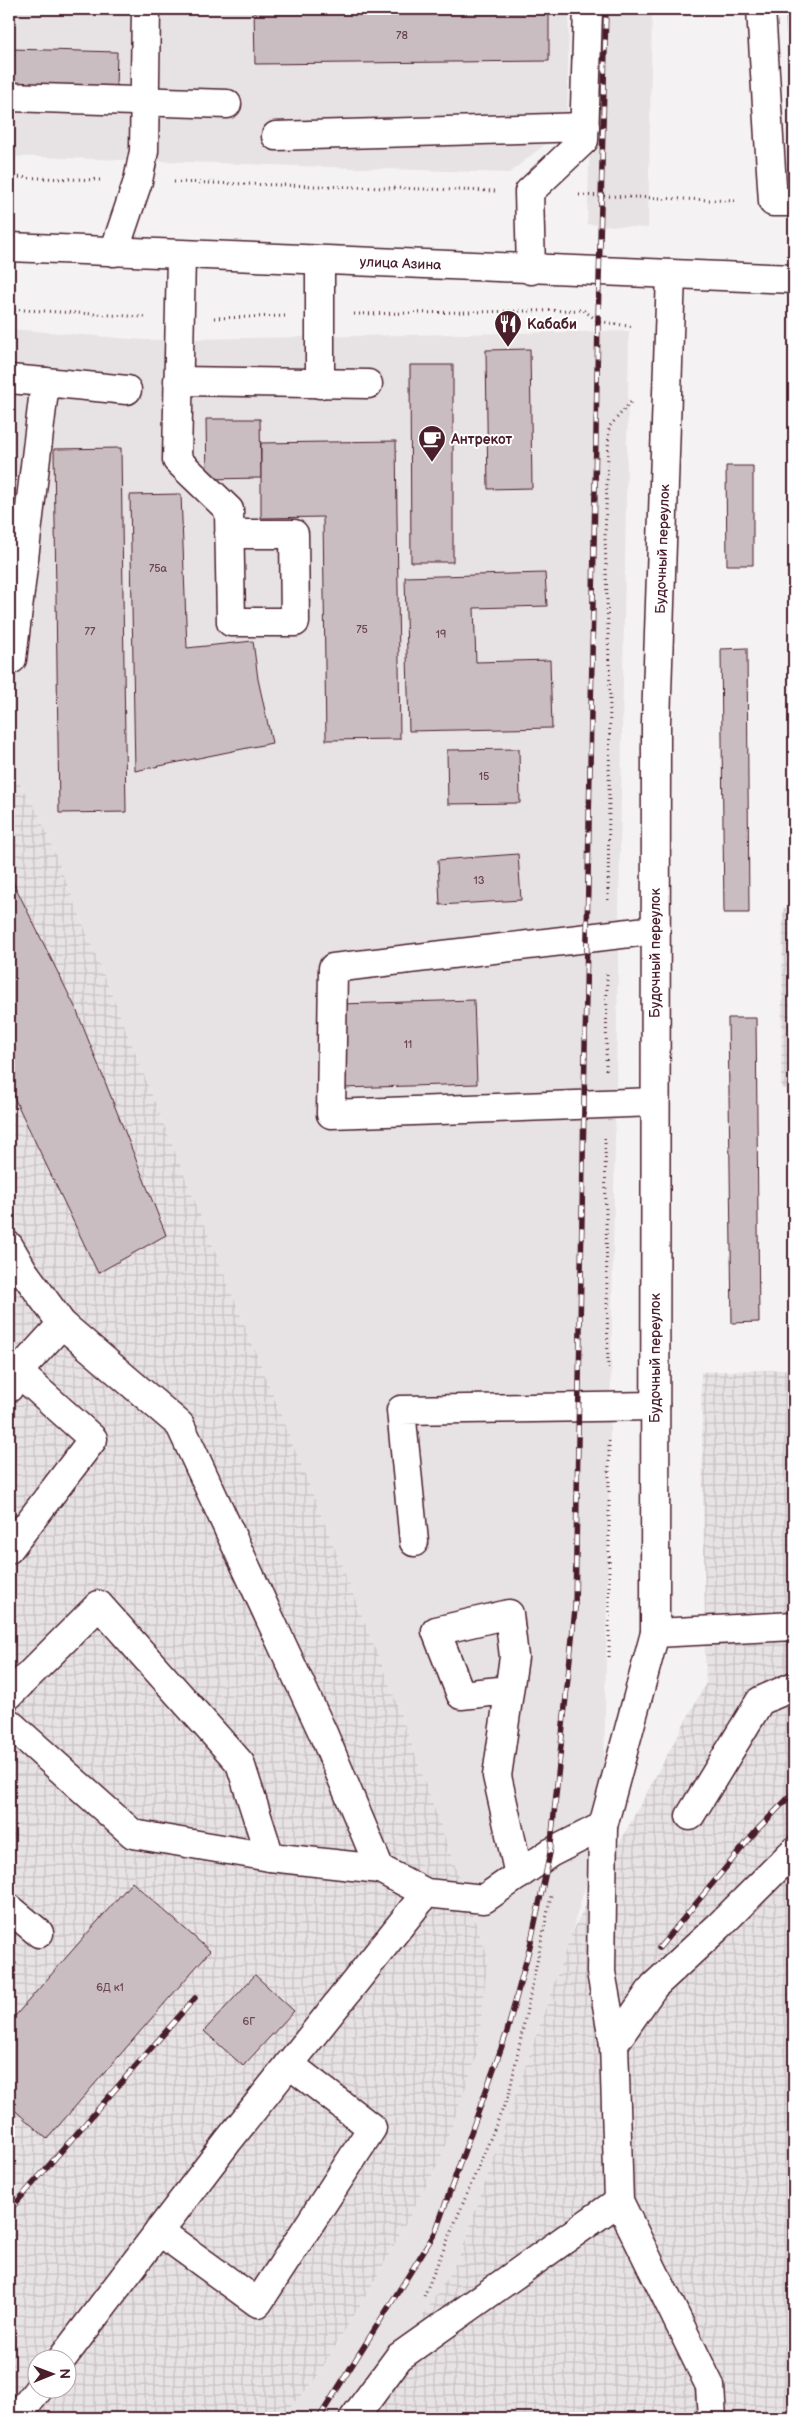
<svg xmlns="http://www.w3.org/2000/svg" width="803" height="2427" font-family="'Balsamiq Sans',sans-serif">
	<defs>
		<pattern id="industrial-grid" width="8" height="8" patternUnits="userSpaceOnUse" patternTransform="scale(1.25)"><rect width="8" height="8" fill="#e7e2e3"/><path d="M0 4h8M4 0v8" fill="none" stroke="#c8c1c3"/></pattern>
	</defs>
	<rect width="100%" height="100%" fill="#f4f2f2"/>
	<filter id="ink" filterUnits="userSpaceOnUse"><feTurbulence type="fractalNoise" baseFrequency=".02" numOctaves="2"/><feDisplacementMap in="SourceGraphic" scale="10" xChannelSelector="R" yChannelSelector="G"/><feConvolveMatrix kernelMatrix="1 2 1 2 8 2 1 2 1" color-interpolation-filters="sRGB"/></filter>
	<g filter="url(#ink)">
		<g fill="#e7e2e3">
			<path d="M9,9h560l-2,118 -58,46 -500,-17z"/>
			<path d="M595,9h57l-4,219 -61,-4z"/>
			<path d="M9,329l135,11 485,-9 -26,1495 -31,105 -113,327 -100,160h-80l35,-36 63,-105 62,-115 49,-205 -95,-264 -354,-879 -30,-47z"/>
		</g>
		<g fill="url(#industrial-grid)" fill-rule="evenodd">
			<path d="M9,767l30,47 354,879 95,264 -11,98 -38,107 -62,115 -63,105 -35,36h-270zM38,2360h30v30h-30z"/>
			<path d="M783,908h11v180l-13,1z"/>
			<path d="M794,1369v1049h-435l100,-160 113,-327 134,-248 -5,-311z"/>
		</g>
		<g fill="#cabdc1" stroke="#4a1f2b">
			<path d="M254,9h295v52l-294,3z"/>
			<path d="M786,9h8v104h-2z"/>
			<path d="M12,49l105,3 -1,35 -106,-4z"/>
			<path d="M530,349l2,139 -44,1 -2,-139z"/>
			<path d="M410,365h43v197h-42z"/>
			<path d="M206,419h54l1,59 -54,1z"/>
			<path d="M396,441l4,298 -74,1 -3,-223 -62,1v-75z"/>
			<path d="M121,448l5,364 -67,1 -5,-364z"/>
			<path d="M726,466h27v99h-26z"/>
			<path d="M181,494l6,154 66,-7 5,38 14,64 -137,28 -5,-276z"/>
			<path d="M545,573l2,33 -73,2 2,54 74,-2 2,68 -143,3 -4,-154z"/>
			<path d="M747,648l2,265h-25l-3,-264z"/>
			<path d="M519,749l1,54 -72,1 -1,-54z"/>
			<path d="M518,854l3,46 -81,5 -2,-45z"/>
			<path d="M9,874l67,135 90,226 -68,38 -89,-186z"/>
			<path d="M474,1000l3,84 -135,4 -2,-84z"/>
			<path d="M728,1018h28l3,304 -27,1z"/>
			<path d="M132,1882l78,69 -163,188 -38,-34v-82z"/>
			<path d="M255,1975l39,36 -51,55 -39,-35z"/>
		</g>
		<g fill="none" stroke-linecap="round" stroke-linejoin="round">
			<defs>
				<g id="minor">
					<path d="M761,9l12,193h21"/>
					<path d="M9,97l218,7"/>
					<path d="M276,136l309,-9"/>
					<path d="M114,252l24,-71 6,-30 2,-142"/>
					<path d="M181,255l-4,205 52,50 2,112h64l-1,-88h-65"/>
					<path d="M320,261v123"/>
					<path d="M531,270l-2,-78 55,-52 4,-131"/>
					<path d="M671,274l-15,449 -1,910 -52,193 -2,146 13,72 5,157 91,185 2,32"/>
					<path d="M9,379l36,3 -33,277h-3"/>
					<path d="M178,381l190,3"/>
					<path d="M45,382l82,8"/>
					<path d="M655,1102l-324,12 2,-146 322,-38"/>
					<path d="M9,1246l15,26 38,52 118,101 143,308 57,136 46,24 58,6 66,-46 53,-27"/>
					<path d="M9,1388l9,-16 44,-48"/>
					<path d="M414,1542l-13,-132 254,-4"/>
					<path d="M9,1549l84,-110 -75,-67"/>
					<path d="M655,1633l139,-7"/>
					<path d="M509,1690l-48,5 -25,-64 73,-17 5,43 -17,119 22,99"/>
					<path d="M9,1695l90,-90 141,158 30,94"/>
					<path d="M9,1723l124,111 137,23 110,12"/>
					<path d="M690,1816l70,-115 34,-15"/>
					<path d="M9,1908l30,25"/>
					<path d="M614,2044l40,-58 65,-60 75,-75"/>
					<path d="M159,2231l99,72 114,-175 -83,-64"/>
					<path d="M61,2360l167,-219 198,-248"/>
					<path d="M16,2418l22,-28"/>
					<path d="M354,2418l45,-61 220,-156"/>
				</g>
				<g id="major">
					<path id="s1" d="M9,247l785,32"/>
				</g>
			</defs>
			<use href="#minor" stroke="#4a1f2b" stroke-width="31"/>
			<use href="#major" stroke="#4a1f2b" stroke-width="31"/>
			<g stroke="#4a1f2b" stroke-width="3" stroke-dasharray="1 4" stroke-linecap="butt">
				<path d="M9,177l91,3"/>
				<path d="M174,182l321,9"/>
				<path d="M579,195l158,6"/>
				<path d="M9,309l136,8"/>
				<path d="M354,314l229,-4 15,11 36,6"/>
				<path d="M214,318l71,-2"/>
				<path d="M608,900l2,-208 -5,-155 4,-110 22,-25"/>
				<path d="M606,1070l1,-99"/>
				<path d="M605,1138l3,234"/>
				<path d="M609,1441v219"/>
				<path d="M9,1971l8,-10"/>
				<path d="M424,2296l85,-202 42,-198"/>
			</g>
			<use href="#minor" stroke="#fff" stroke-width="28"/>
			<use href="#major" stroke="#fff" stroke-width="28"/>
			<defs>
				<g id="rail">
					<path d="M659,1948l98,-118 37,-38"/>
					<path d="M9,2211l186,-213"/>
					<path d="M319,2418l116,-185 72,-201 23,-86 20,-93 25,-244 23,-1288 8,-312"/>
				</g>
			</defs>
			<use href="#rail" stroke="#4a1f2b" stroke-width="5.5"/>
			<use href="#rail" stroke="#fff" stroke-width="4" stroke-dasharray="11" stroke-linecap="butt"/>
		</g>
	</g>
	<defs>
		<symbol id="restaurant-pin" viewBox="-11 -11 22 30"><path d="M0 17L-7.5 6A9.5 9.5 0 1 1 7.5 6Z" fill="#4a1f2b" stroke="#fff"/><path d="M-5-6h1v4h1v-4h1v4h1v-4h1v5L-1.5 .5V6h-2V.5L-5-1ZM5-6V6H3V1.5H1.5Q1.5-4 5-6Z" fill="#fff"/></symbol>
		<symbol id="cafe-pin" viewBox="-11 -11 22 30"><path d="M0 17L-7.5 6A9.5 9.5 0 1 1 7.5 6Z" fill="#4a1f2b" stroke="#fff"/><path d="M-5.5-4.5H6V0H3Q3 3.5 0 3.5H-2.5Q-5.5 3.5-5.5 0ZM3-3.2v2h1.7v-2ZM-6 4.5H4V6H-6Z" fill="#fff"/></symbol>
	</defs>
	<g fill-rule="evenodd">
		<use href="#restaurant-pin" x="492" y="308" width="32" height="43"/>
		<use href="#cafe-pin" x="416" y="423" width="32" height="43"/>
	</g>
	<g text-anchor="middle" stroke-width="4" stroke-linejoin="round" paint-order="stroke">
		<g font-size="11" fill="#6a4650">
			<text x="402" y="39">78</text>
			<text x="158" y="572">75а</text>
			<text x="362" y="633">75</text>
			<text x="90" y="635">77</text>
			<text x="441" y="638">19</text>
			<text x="484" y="780">15</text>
			<text x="479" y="884">13</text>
			<text x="408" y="1048">11</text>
			<text x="110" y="1991">6Д к1</text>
			<text x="249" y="2025">6Г</text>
		</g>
		<g font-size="14" fill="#4a1f2b" stroke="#fff">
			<text dy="5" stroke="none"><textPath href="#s1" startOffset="392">улица Азина</textPath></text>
			<text transform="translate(662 549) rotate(-88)" y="5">Будочный переулок</text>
			<text transform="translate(655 953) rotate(-90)" y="5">Будочный переулок</text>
			<text transform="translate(655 1358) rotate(-90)" y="5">Будочный переулок</text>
		</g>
		<g font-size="14" font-weight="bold" fill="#4a1f2b" stroke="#fff" text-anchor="start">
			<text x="527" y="329">Кабаби</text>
			<text x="451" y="444">Антрекот</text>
		</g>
	</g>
	<rect width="803" height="2427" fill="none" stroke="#fff" stroke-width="30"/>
	<rect x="15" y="15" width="773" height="2397" fill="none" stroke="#4a1f2b" stroke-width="2" filter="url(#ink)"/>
	<g transform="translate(52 2374) rotate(89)"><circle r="24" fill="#ffffff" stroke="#b7a5aa"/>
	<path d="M0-4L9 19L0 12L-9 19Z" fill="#4a1f2b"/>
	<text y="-8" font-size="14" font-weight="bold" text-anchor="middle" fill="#4a1f2b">N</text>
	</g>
</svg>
